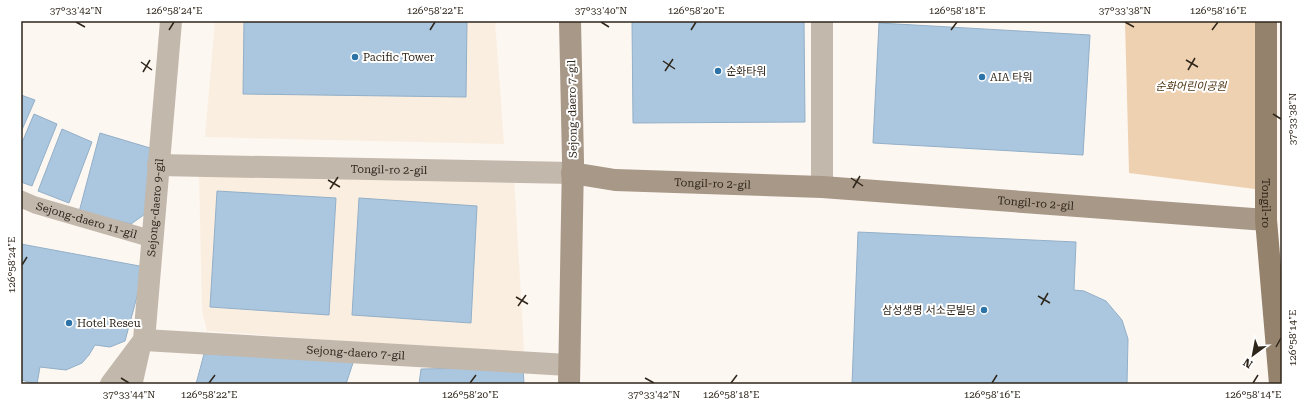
<svg xmlns="http://www.w3.org/2000/svg" width="1303" height="405" font-family="'Roboto Serif','Noto Sans KR',serif">
	<rect width="100%" height="100%" fill="#fdf7f2"/>
	<g fill="#faeee0">
		<path d="M215,21h280l9,123 -299,-7z"/>
		<path d="M199,173l315,3 9,155 1,23 -317,-23 -5,-20z"/>
	</g>
	<path fill="#eed1b1" d="M1125,21h131l-1,168 -126,-16z"/>
	<g fill="#aac7df" stroke="#93afc7">
		<path d="M244,21h223l-1,76 -223,-3z"/>
		<path d="M632,21h172l1,101 -172,1z"/>
		<path d="M879,23l211,12 -7,120 -210,-12z"/>
		<path d="M21,95l14,5 -14,32z"/>
		<path d="M34,114l23,10 -25,62 -11,-4v-37z"/>
		<path d="M62,129l30,13 -23,61 -31,-12z"/>
		<path d="M100,133l50,15 -2,64 -17,12 -52,-12z"/>
		<path d="M217,191l119,7 -7,117 -119,-8z"/>
		<path d="M359,198l118,8 -6,117 -119,-8z"/>
		<path d="M858,232l218,10 -2,48 10,1 22,10 16,19 6,19 -1,45h-275z"/>
		<path d="M21,244l124,23 -20,74 -15,6 -15,-2 -6,10 -7,8 -16,7 -26,-3 -3,17 -16,-4z"/>
		<path d="M204,354l150,6 -8,24h-150z"/>
		<path d="M523,367l1,17h-105l2,-15z"/>
	</g>
	<g fill="none" stroke-linecap="round" stroke-linejoin="round">
		<g stroke="#c3b8ac" stroke-width="17">
			<path id="s1" d="M21,199l14,6 117,34"/>
			<path d="M134,384l9,-40"/>
		</g>
		<g stroke="#c3b8ac" stroke-width="22">
			<path d="M822,21v166"/>
			<path id="s2" d="M158,165l414,8"/>
			<path id="s3" d="M144,340l424,25"/>
			<path id="s4" d="M111,384l33,-44 27,-319"/>
		</g>
		<g stroke="#a89887" stroke-width="22">
			<path id="s5" d="M572,173l43,7 207,7 444,33"/>
			<path d="M569,384l4,-223 -3,-140"/>
		</g>
		<path stroke="#95826c" stroke-width="22" id="s6" d="M1266,21v199l14,164"/>
	</g>
	<path fill="none" stroke="#2f261b" stroke-width="1.5" d="M76,22l9,5M601,22l8,5M1125,22l9,5M169,30l5,-8M430,30l5,-8M691,30l5,-8M951,30l6,-8M1212,30l6,-8M1186,60l12,7M663,61l12,8M141,62l11,8M1188,70l7,-12M665,71l8,-12M143,72l7,-12M1273,114l8,5M851,178l12,8M328,180l12,7M853,188l7,-12M330,189l8,-12M22,265l5,-8M1038,296l12,7M516,297l12,7M1041,305l7,-12M518,306l8,-11M1276,347l5,-9M121,378l8,5M645,378l9,5M209,383l6,-8M470,383l6,-8M731,383l6,-8M992,383l5,-8M1253,383l5,-8"/>
	<g fill="#2c73a7" stroke="#fff" stroke-width="1.5">
		<circle cx="355" cy="57" r="4"/>
		<circle cx="718" cy="71" r="4"/>
		<circle cx="982" cy="77" r="4"/>
		<circle cx="984" cy="310" r="4"/>
		<circle cx="69" cy="323" r="4"/>
	</g>
	<g text-anchor="middle" stroke-width="4" stroke-linejoin="round" paint-order="stroke">
		<g font-size="11" fill="#2f261b" stroke="#fff" text-anchor="start">
			<text x="363" y="61">Pacific Tower</text>
			<text x="726" y="75">순화타워</text>
			<text x="990" y="81">AIA 타워</text>
			<text x="976" y="314" text-anchor="end">삼성생명 서소문빌딩</text>
			<text x="77" y="327">Hotel Reseu</text>
		</g>
		<g font-size="11" font-style="italic" fill="#4a300d" stroke="#fff">
			<text x="1191" y="90">순화어린이공원</text>
		</g>
		<g font-size="11" fill="#2f261b" stroke="#fff">
			<text transform="translate(572 109) rotate(-91)" y="4">Sejong-daero 7-gil</text>
			<text dy="4" stroke="none"><textPath href="#s2" startOffset="231">Tongil-ro 2-gil</textPath></text>
			<text dy="4" stroke="none"><textPath href="#s5" startOffset="141">Tongil-ro 2-gil</textPath></text>
			<text dy="4" stroke="none"><textPath href="#s5" startOffset="465">Tongil-ro 2-gil</textPath></text>
			<text dy="4" stroke="none"><textPath href="#s6" startOffset="182">Tongil-ro</textPath></text>
			<text dy="4" stroke="none"><textPath href="#s4" startOffset="188">Sejong-daero 9-gil</textPath></text>
			<text dy="4" stroke="none"><textPath href="#s1" startOffset="69">Sejong-daero 11-gil</textPath></text>
			<text dy="4" stroke="none"><textPath href="#s3" startOffset="212">Sejong-daero 7-gil</textPath></text>
		</g>
	</g>
	<rect width="1303" height="405" fill="none" stroke="#ffffff" stroke-width="44"/>
	<g transform="translate(1253 355) rotate(212)" stroke="#ffffff" stroke-width="3" paint-order="stroke">
	<path d="M0-3L7 15L0 10L-7 15Z" fill="#2f261b"/>
	<text y="-6" font-size="11" font-weight="bold" text-anchor="middle" fill="#2f261b">N</text>
	</g>
	<rect x="22" y="22" width="1259" height="361" fill="none" stroke="#2f261b" stroke-width="1.5"/>
	<g font-size="10" text-anchor="middle" fill="#2f261b">
		<text x="76" y="14">37°33'42"N</text>
		<text x="174" y="14">126°58'24"E</text>
		<text x="435" y="14">126°58'22"E</text>
		<text x="601" y="14">37°33'40"N</text>
		<text x="696" y="14">126°58'20"E</text>
		<text x="957" y="14">126°58'18"E</text>
		<text x="1125" y="14">37°33'38"N</text>
		<text x="1218" y="14">126°58'16"E</text>
		<text transform="translate(1292 119) rotate(-90)" y="4">37°33'38"N</text>
		<text transform="translate(11 265) rotate(-90)" y="4">126°58'24"E</text>
		<text transform="translate(1292 338) rotate(-90)" y="4">126°58'14"E</text>
		<text x="129" y="398">37°33'44"N</text>
		<text x="209" y="398">126°58'22"E</text>
		<text x="470" y="398">126°58'20"E</text>
		<text x="654" y="398">37°33'42"N</text>
		<text x="731" y="398">126°58'18"E</text>
		<text x="992" y="398">126°58'16"E</text>
		<text x="1253" y="398">126°58'14"E</text>
	</g>
</svg>
